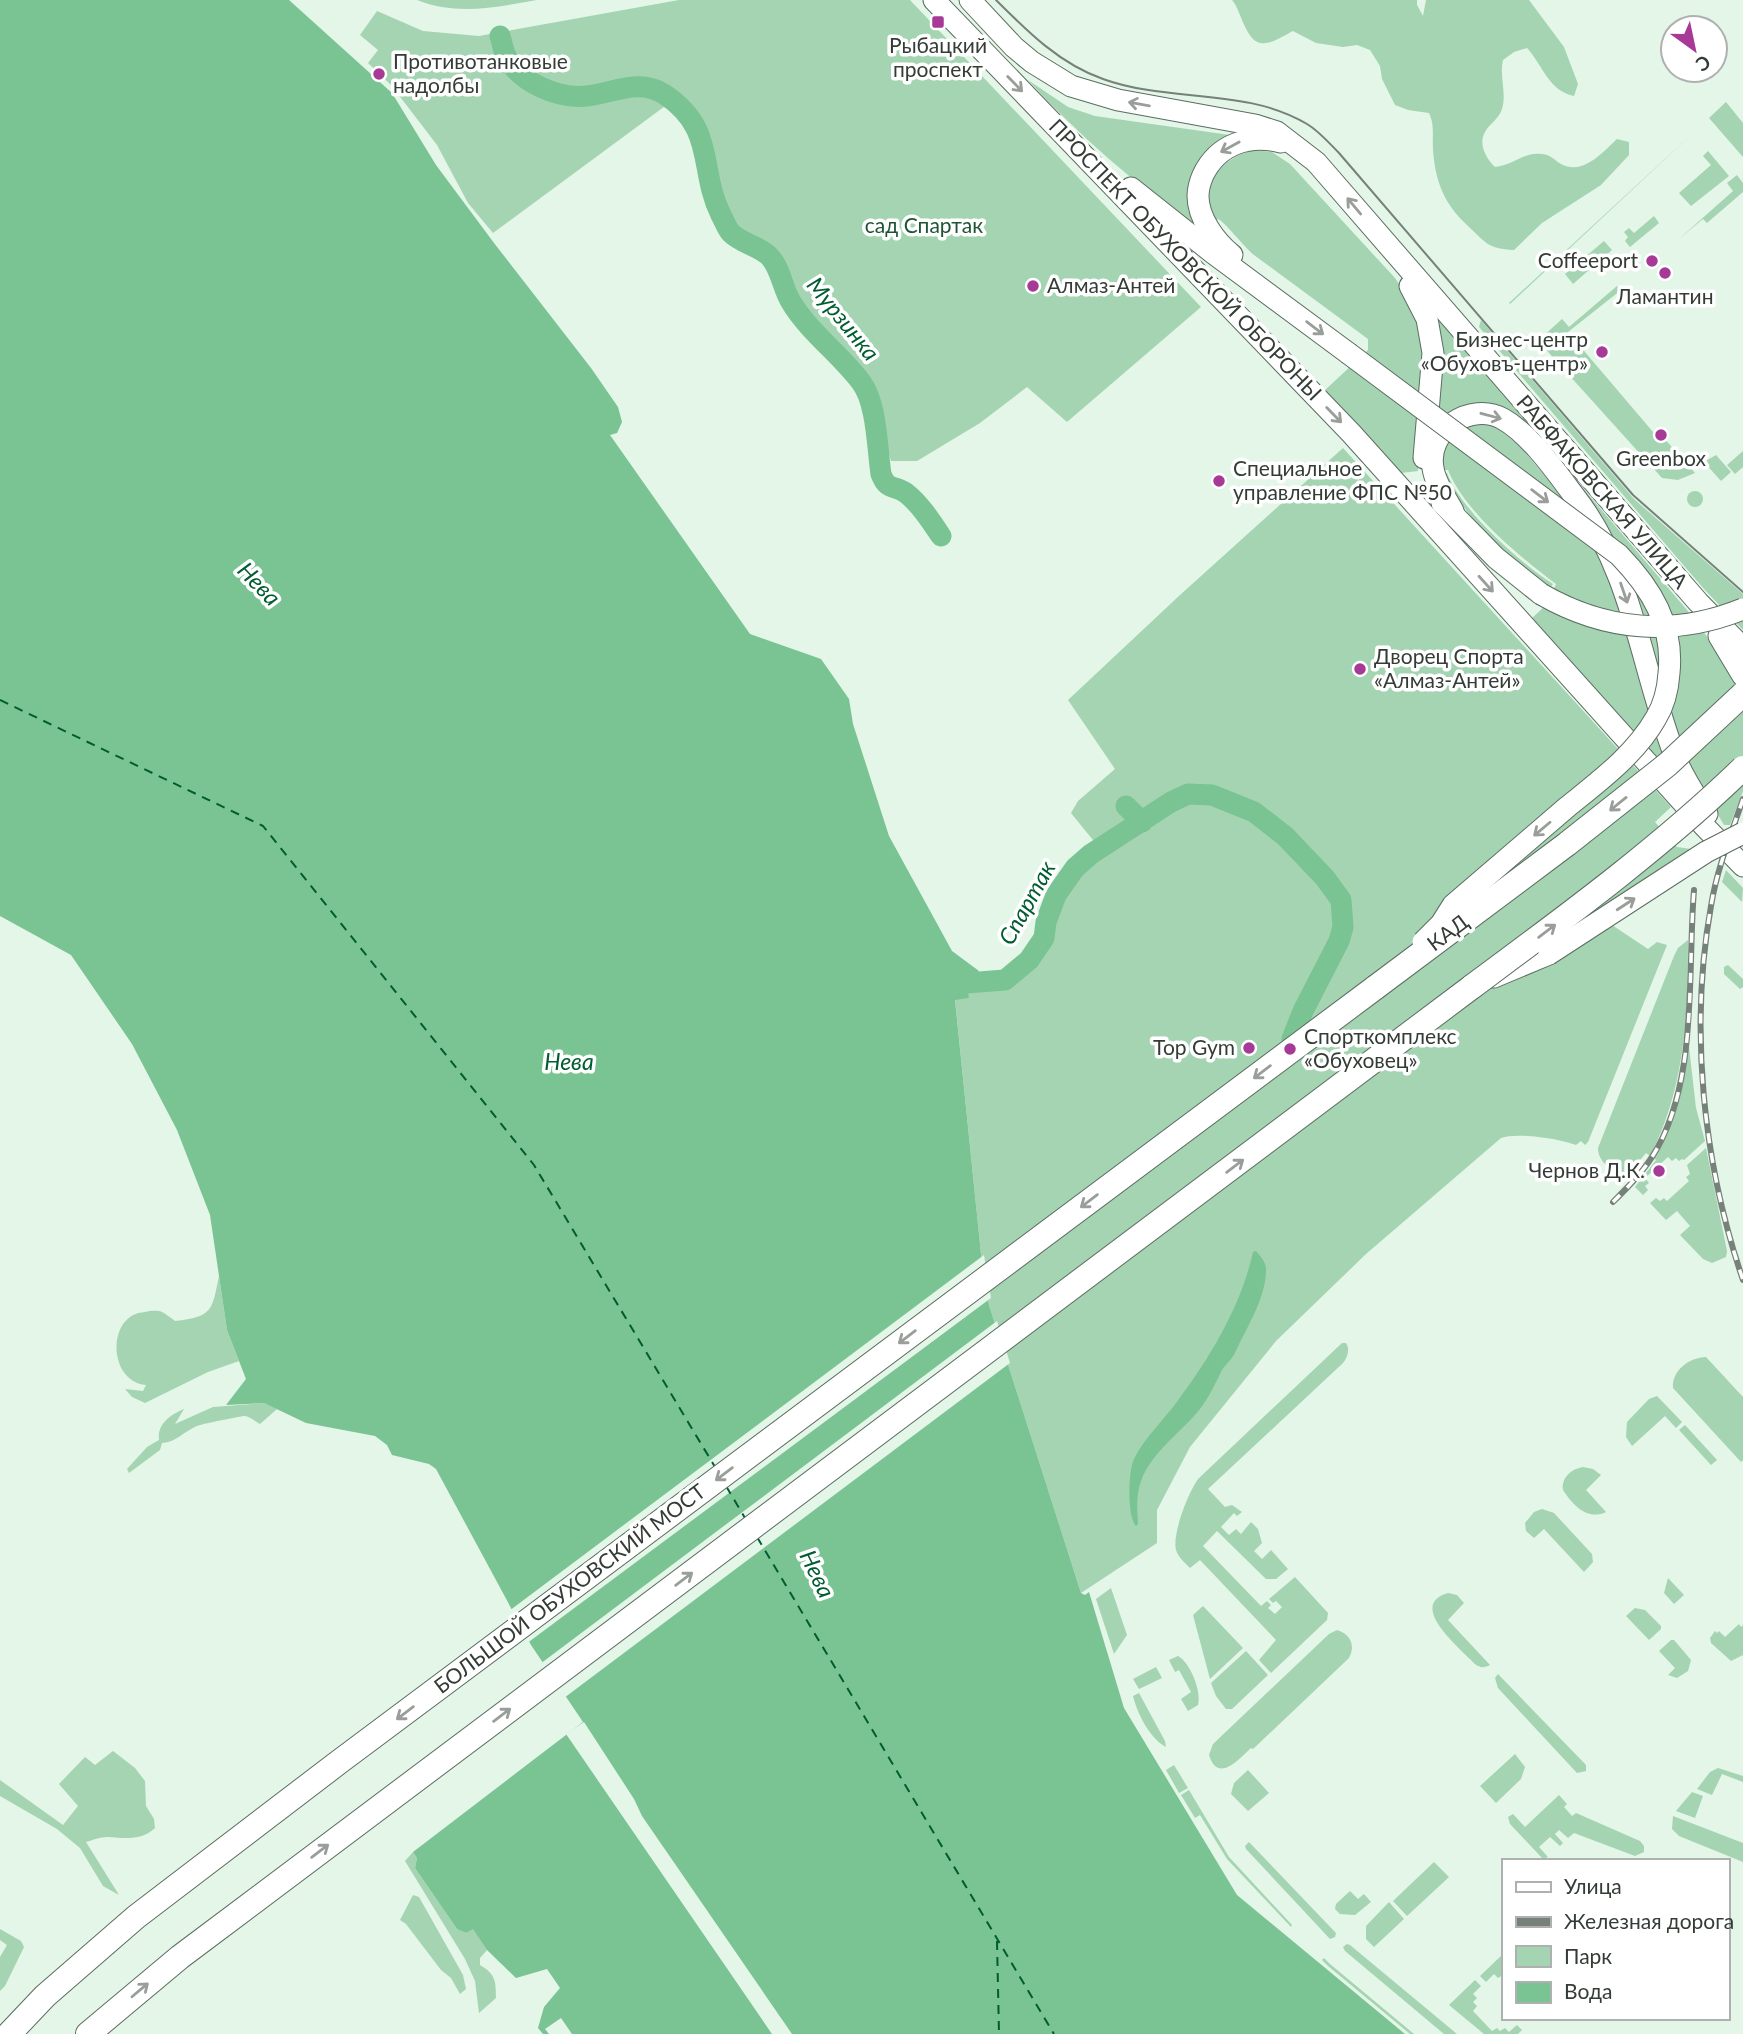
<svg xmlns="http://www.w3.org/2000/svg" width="1743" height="2034" font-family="Lato,sans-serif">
	<rect width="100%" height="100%" fill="#e3f6e8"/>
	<g fill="#a5d4b2">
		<path d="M417,0h120c-40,7 -80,16 -120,0z"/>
		<path d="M679,0h231l291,307 -134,115 -40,-35 -47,36 -63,38h-26c-10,-36 -12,-72 -37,-100 -17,-18 -48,-40 -60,-62 -8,-16 -9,-34 -23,-48 -14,-12 -30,-15 -44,-30 -14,-46 -11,-91 -51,-123l-183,135 -25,-30 -31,-58 -46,-60 -23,-22 10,-13 -18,-15 17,-24 46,20 56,5z"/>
		<path d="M1232,0h185v5l6,11 3,-16h103l35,47 14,37 -4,12c-26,-6 -30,-29 -47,-48l-13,4 -11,8c-4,16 4,33 -1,49 -3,10 -12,14 -17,23 -7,12 1,26 10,35 17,-1 28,-15 46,-13 9,0 13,6 20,10 22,12 42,-12 56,-25l12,3v13l-28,30 -59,38 -28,27c-26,-1 -29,-8 -46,-24 -24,-22 -33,-45 -35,-77 -1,-14 2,-23 -4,-36l-21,-3 -13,-5 -13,-26 -2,-13 -10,-16 -13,-5 -14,2 -27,-4 -23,-12c-8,4 -18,11 -27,12 -20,4 -24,-32 -34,-43z"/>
		<path d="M1028,80l40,27 27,9 142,20 -48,53 -1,20 9,20c-61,-45 -118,-93 -169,-149z"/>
		<path d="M1726,102l17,21v34l-34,-39z"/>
		<path d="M1693,133l-183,171 -1,-1z"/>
		<path d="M1255,150l17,2 18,12 105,114 12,17 18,41 -7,135 -17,2 -77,-82 44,-41v-11l-114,-84c-9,-7 -30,-34 -36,-36l-3,3c-3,-6 -9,-14 -9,-20 -2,-27 26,-48 49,-52z"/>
		<path d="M1708,151l21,25 -38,30 -12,-13 32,-28 -8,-9z"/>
		<path d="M1737,175l6,8v9l-36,31 -4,-4 -24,20 54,-48 -6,-8z"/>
		<path d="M1654,216l5,7 -29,24 -5,-6 3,-4 -4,-5 5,-4 5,5z"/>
		<path d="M1604,241l8,9 -39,34 -8,-10z"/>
		<path d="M1617,286l4,4 -53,42 91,107 3,-3 33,37 -17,7 -16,-2 -122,-135v-4l22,-20 7,8z"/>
		<path d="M1436,316l251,294 39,52 17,28v101l-13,34h-6l-32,-54 -89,-251 -17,-25 -24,-31 -73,-60c-24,-2 -36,7 -54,21z"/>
		<path d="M1481,320l153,179 109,95v36l-39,-41 -220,-256 -5,-6z"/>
		<path d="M1483,423l13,4 22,17 53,63 29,47 80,232 -149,-167 16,-15 9,-20c-35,-26 -92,-73 -108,-114h-6l-1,-21 23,-22z"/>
		<path d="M1343,448l328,359 -16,15 22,25 14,2 3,4 -91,66 45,30 9,-7 10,3 -79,197 -3,3 -4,-4 -5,4c-16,-6 -59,-13 -75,-7l-135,116 -90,87 -86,106 -33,63v33l-76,50 -92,-288 -8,-51 -26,-255 13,-1 -2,-11 34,-11 17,-12 14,-18 40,-72 30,-24 -30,-37 7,-12 37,-32 -47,-69 112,-105z"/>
		<path d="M1743,451v16l-8,7 -8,-9z"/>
		<path d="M1716,455l15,17 -10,9 -17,-19z"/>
		<path d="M1444,472l3,1c14,37 72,89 106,111l-2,3c-38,-24 -91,-72 -107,-115z"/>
		<circle cx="1695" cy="499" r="8"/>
		<path d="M1726,870l17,18 -1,14 -20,-20z"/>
		<path d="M1688,940c0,76 -3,148 -38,216l-4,-3 -21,25c-11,-8 -27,-14 -27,-30l76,-192 4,-8z"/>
		<path d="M1728,965l15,14v8l-3,2 -16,-15v-7z"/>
		<path d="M1686,1047h3l7,61 9,33 -21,19 -2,-1 -3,2 -3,-3 -4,3 -4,-4 -23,21 4,5 -4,3 3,4 -5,5 -8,-8 21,-27 -2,-2c21,-38 27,-68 32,-111z"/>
		<path d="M1706,1148l21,103 -1,6 -14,6 -9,-4 -23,-24 10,-9 -13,-15 -11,9 -16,-17 6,-5 4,3 4,-3 3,3 22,-20 -3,-4 4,-3 -3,-9z"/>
		<path d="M219,1276l8,54 12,31 -31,11 -63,31 -13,-6 -7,-8 18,2 3,-6c-38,-3 -40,-71 -1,-73 5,-1 12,-2 17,0 4,2 9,6 13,9 38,-4 37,-11 44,-45z"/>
		<path d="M1342,1343h4c4,6 2,14 -3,20l-135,126 17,18 7,-2 10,7 -5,4 -3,-3 -13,14 8,8 7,-6 5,5 10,-12 7,7 4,14 -8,8 8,8 9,-9 17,19 -12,10h-10l-49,-48 -14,15 58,60 6,-5 4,4 -3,3 7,6 7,-7 -6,-6 -3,2 -4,-4 26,-22 33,36 -1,7 -56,53 -12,-13 17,-20 -76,-80 -10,8c-5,-5 -12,-11 -14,-18 -4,-16 12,-57 22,-71z"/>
		<path d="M1706,1357l37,40v63l-2,2 -68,-74c-2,-17 17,-31 33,-31z"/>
		<path d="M1657,1396l25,26 -6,6 -11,-12 -33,30 -6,-9 1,-15 22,-23z"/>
		<path d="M264,1403l13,6 -17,15c-5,-3 -10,-7 -15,-8 -4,0 -43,8 -48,10 -13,5 -20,16 -35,17l-2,7 -31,23 -2,-4 20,-22 12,-7c-2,-16 11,-25 25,-31l-9,15 38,-17z"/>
		<path d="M1685,1425l32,35 -6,5 -32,-35z"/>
		<path d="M1583,1467l10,2 8,6 -15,15 20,22c-19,9 -33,-7 -43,-22 -2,-13 9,-21 20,-23z"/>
		<path d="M1542,1509l12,4 38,41 1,8 -9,10 -40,-43 -10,9 -8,-7 -1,-8 9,-11z"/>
		<path d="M1668,1578l16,17 -10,9 -10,-11z"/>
		<path d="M1111,1588l16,47 -13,19 -18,-55z"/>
		<path d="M1448,1593l9,2 7,8 -16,17 42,45c-6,3 -10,3 -15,-1 -14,-15 -69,-59 -27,-71z"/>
		<path d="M1203,1606l40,42 -33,31 -17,-64z"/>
		<path d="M1635,1608l10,2 16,16v3l-12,11 -23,-24z"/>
		<path d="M1739,1624l2,3 2,-2v30l-12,6 -20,-18 -1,-5 5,-7 2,2 2,-2 6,6z"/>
		<path d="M1337,1630c13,4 19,15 12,28l-96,91 -2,-1c-12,11 -33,36 -42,7l4,-11 116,-110z"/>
		<path d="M1671,1640h3l17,20 -3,11 -11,7 -9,-3 7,-7 -16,-17z"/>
		<path d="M1246,1651l22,24 -36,34h-6l-10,-13 -5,-13z"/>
		<path d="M1178,1656c12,6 24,36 20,49l-10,6 -7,-12 10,-7 -12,-22 -4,2 -6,-12z"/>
		<path d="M1156,1667l6,11 -23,11 -6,-10z"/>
		<path d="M1498,1674l88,91v6l-9,2 -79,-85 -3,-10z"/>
		<path d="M1139,1693l26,48 1,6c-16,-8 -29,-34 -33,-51z"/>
		<path d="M113,1751l22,17 10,13 1,25 8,13 1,9c-14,13 -29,10 -47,9 -8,0 -15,3 -22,5l33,53 -16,-9 -23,-38 -23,-19 -57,-33v-16l63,45 15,-19 -19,-22 26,-27 10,8z"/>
		<path d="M1515,1754l10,13 -4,12 -25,24 -16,-17z"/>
		<path d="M1174,1765l14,23 -9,5 -13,-23z"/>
		<path d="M1718,1768l25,8v6l-21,-8 -10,21 -15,-6 13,-17z"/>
		<path d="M1248,1770l21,23 -21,18 -17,-17 3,-11z"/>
		<path d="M1189,1790l40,67 63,68 -1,2 -64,-68 -27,-44 -5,3 -14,-23z"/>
		<path d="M1692,1792l11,4 -8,22 -19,-7z"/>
		<path d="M1559,1795l8,9 -3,3 8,9 4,-3 64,28 4,5v6l-9,4 -61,-23 -6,5 -9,-8 -4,4 8,9 -3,3 -10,-9 -11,10 9,10 -5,2 -33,-35 -2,-7 5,-3 12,13z"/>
		<path d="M1673,1816l70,27v19l-64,-26 -7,-7z"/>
		<path d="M1249,1842l87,91 -1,4 -5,2 -84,-90 -1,-3z"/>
		<path d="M413,1852l4,6 -2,10 42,61 9,4 7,-5 14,22 -7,8v7c15,9 16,15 16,33l-17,15 -4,-32 -10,-22 -60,-98z"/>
		<path d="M1434,1862l15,15 -42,39 -14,-15z"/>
		<path d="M1350,1891l8,8 6,-5 7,8 -16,13 -15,-1 -5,-5 1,-5z"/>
		<path d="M413,1895l6,2 44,78 3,14 -6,5 -9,-16 -10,-8 -35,-46 -6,-4z"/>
		<path d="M1389,1902l15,17 -30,28 -8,-8v-13z"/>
		<path d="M0,1929l21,12 3,6 -19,39 -5,5v-34l7,-12 -7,-5z"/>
		<path d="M1347,1944l3,1 107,89h-13l-99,-83 -2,-4z"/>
		<path d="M1503,1954v21l-5,3 -4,-4 -8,8 -6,-6z"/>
		<path d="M1324,1958l6,6 84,70h-4l-82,-68 -6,-6z"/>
		<path d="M1475,1980l6,6 -8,8 4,4 -4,4 4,4 -4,5 19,20 5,-3 3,3 5,-3 4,4 8,-7 5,5 -4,4h-34l-35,-29z"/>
	</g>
	<g fill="#7ac392">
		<path d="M0,0h289l103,93 44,72 58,78 97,125 27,39 4,15 -5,11 -7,2 140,199 71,25 28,40 4,25 36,112 63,115 27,20 -13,12 3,15 -14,2 26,254 8,51 92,288 4,2 4,-3 35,116 113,187 168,139h-862l-5,-6 6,-21 16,-19 -13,-19 -31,9 -29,-28 -14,-21 -7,4 -9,-4 -42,-61 2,-10 -4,-6 170,-130 -52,-77 -95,-176 -7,-5 -37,-9 -5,-10 -12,-9 -69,-13 -42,-20 -38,2 20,-26 -19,-49 -17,-115 -33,-85 -45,-86 -61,-89 -71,-39z"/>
		<path d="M1256,1251c5,6 9,10 10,17 1,29 -20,60 -31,85 -3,6 -9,11 -13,17 -8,16 -15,32 -28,46 -18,20 -43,38 -53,65 -5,14 -4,29 -3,43l-2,2c-9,-9 -8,-55 -2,-67 10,-21 31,-40 45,-60 32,-43 62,-93 74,-147z"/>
	</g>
	<g fill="#e3f6e8">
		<path d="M984,1255l7,43 -465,346 -17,-33z"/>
		<path d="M997,1321l13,42 -446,335 -24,-34z"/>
		<path d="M584,1722l50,77 8,17 150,218h-20l-206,-300z"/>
		<path d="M561,2018l11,16h-23l-4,-5z"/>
	</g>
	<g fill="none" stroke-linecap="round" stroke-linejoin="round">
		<g stroke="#7ac392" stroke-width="21">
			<path d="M500,36c2,6 3,14 6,20 14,27 52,43 81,40 26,-3 52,-18 77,-2 53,35 34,75 57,121 3,5 6,14 10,18 10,10 27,13 37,22 13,12 14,33 23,47 18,30 49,52 70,80 16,21 16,65 20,92 7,18 13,10 25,19 14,11 25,28 35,43"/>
			<path d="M1126,806l16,16"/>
			<path d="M941,990l25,-7 39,-3 24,-20 15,-22 2,-16 10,-27 19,-27 16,-14 80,-52 17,-8 24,1 42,17 31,24 40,42 16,22 2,27 -4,14 -36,70 -11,28"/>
		</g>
		<g stroke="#015d30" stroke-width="2" stroke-dasharray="9 7" stroke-linecap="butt">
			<path d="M0,700l263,126 271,339 181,302"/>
			<path d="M726,1486l19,32"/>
			<path d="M757,1537l297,497"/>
			<path d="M997,1941l2,93"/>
		</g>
		<defs>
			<g id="major">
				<path d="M934,0l417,433 354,394 38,39"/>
				<path d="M970,0l44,47 18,15 39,24 47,14 137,25 22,7 39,30 382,440 45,46"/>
				<path d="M1131,188l82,65 135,100"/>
				<path d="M1232,255c-17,-14 -34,-37 -34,-59 0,-8 2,-14 5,-21 15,-31 46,-41 78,-33"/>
				<path d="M1410,286l17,33 6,34 -9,105"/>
				<path d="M1442,503l54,55 45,36"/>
				<path d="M1453,511c-7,-13 -18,-28 -20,-43 -7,-38 38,-67 70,-49 27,15 54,54 72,78 60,77 67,179 103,267 8,18 19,34 29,50"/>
				<path d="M1719,636l24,40"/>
				<path d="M1494,977l55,-23"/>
			</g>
			<g id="highway">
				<path d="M9,2034l36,-38 91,-79 203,-155 1037,-775"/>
				<path d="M88,2034l92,-77 1293,-971"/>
			</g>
		</defs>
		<use href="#major" stroke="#5c6d61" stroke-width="23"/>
		<use href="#highway" stroke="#5c6d61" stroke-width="26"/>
		<use href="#major" stroke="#fff" stroke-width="21"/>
		<use href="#highway" stroke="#fff" stroke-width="24"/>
		<path stroke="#768279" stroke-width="2" d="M996,0c32,32 64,64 107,79 66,24 142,8 204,45 12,7 22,19 32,29l294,342 110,97"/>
		<defs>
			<g id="rail">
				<path d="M1743,799c-12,35 -26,70 -32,107 -22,123 -8,257 32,374"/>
				<path d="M1613,1202c14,-14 28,-28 39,-45 47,-74 35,-183 42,-267"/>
			</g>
		</defs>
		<use href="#rail" stroke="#768279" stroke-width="6"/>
		<use href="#rail" stroke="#fff" stroke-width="3.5" stroke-dasharray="10" stroke-linecap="butt"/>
		<defs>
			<g id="major-bridge">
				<path d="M1348,353l271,202c32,33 55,70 50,118 -1,15 -5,32 -13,45 -21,37 -58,64 -90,90 -38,33 -76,65 -113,97l-12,19 -18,18"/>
				<path d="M1541,594c64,37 133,43 202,15"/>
				<path d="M1549,954l157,-102 37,-19"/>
			</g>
			<g id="highway-bridge">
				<path d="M1473,986c93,-69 186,-137 270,-218"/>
				<path d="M1376,987l191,-143 101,-80 75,-70"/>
			</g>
		</defs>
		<use href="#major-bridge" stroke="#5c6d61" stroke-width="23" stroke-linecap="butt"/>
		<use href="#highway-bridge" stroke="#5c6d61" stroke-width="26" stroke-linecap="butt"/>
		<use href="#major-bridge" stroke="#fff" stroke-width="21"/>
		<use href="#highway-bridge" stroke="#fff" stroke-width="24"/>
	</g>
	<defs><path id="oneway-shaft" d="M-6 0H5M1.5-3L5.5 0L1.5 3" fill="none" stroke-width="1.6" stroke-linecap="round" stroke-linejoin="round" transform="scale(1.75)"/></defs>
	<g stroke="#9a9e9a">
		<use href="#oneway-shaft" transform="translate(1015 84) rotate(46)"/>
		<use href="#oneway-shaft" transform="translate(1139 104) rotate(-170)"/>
		<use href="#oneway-shaft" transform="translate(1230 147) rotate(151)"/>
		<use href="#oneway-shaft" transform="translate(1354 206) rotate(-130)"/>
		<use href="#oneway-shaft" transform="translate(1315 328) rotate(37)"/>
		<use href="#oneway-shaft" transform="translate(1334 415) rotate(46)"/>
		<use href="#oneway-shaft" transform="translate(1491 416) rotate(15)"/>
		<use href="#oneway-shaft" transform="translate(1540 496) rotate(37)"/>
		<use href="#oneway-shaft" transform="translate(1486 584) rotate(48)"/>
		<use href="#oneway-shaft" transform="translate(1624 593) rotate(71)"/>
		<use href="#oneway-shaft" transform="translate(1618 804) rotate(141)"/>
		<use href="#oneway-shaft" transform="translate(1542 829) rotate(140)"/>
		<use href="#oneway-shaft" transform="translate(1626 904) rotate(-33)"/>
		<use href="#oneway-shaft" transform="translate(1547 931) rotate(-37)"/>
		<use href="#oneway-shaft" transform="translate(1262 1072) rotate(143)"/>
		<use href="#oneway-shaft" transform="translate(1235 1166) rotate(-37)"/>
		<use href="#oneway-shaft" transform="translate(1089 1201) rotate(143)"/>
		<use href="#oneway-shaft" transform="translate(907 1337) rotate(143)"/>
		<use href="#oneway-shaft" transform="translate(724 1474) rotate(143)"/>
		<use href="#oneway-shaft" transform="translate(684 1579) rotate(-37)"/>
		<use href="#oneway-shaft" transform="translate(405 1713) rotate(143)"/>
		<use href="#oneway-shaft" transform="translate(502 1715) rotate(-37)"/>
		<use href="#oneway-shaft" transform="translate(320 1851) rotate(-37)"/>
		<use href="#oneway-shaft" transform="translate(140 1990) rotate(-40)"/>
	</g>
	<g fill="#a73997" stroke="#fff" stroke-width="2.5">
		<rect x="931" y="15" width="14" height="14" rx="3.5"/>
		<circle cx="379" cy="74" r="7"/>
		<circle cx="1652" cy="261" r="7"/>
		<circle cx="1665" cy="273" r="7"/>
		<circle cx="1033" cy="286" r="7"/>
		<circle cx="1602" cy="352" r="7"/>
		<circle cx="1661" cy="435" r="7"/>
		<circle cx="1219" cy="481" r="7"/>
		<circle cx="1360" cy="669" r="7"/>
		<circle cx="1249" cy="1048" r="7"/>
		<circle cx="1290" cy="1049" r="7"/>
		<circle cx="1659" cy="1171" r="7"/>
	</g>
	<g text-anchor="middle" stroke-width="7" stroke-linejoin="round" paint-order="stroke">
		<g font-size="21" fill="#343c36" stroke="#fff" text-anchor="start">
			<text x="938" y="53" text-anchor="middle">Рыбацкий<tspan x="938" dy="24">проспект</tspan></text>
			<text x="393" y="69">Противотанковые<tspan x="393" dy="24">надолбы</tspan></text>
			<text x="1638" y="268" text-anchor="end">Coffeeport</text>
			<text x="1047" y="293">Алмаз-Антей</text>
			<text x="1665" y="304" text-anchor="middle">Ламантин</text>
			<text x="1588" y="347" text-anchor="end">Бизнес-центр<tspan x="1588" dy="24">«Обуховъ-центр»</tspan></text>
			<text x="1661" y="466" text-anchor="middle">Greenbox</text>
			<text x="1233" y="476">Специальное<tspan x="1233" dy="24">управление ФПС №50</tspan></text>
			<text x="1374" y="664">Дворец Спорта<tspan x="1374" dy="24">«Алмаз-Антей»</tspan></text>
			<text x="1304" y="1044">Спорткомплекс<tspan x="1304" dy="24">«Обуховец»</tspan></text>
			<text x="1235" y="1055" text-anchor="end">Top Gym</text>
			<text x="1645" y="1178" text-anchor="end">Чернов Д.К.</text>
		</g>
		<g font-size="21" fill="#1e5433" stroke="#fff">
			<text x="924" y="233">сад Спартак</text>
		</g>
		<g font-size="21" fill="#343c36" stroke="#fff">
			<text transform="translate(1185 260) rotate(46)" y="7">ПРОСПЕКТ ОБУХОВСКОЙ ОБОРОНЫ</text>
			<text transform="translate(1602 492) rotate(49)" y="7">РАБФАКОВСКАЯ УЛИЦА</text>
			<text transform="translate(1448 933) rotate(-37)" y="7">КАД</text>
			<text transform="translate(570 1589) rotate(-37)" y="7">БОЛЬШОЙ ОБУХОВСКИЙ МОСТ</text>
		</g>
		<g font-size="23" font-style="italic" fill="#015d30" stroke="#fff">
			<text transform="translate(843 319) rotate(51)" y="8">Мурзинка</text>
			<text transform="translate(259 584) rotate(46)" y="8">Нева</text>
			<text transform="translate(1027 903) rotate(-61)" y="8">Спартак</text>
			<text x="569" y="1070">Нева</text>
			<text transform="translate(817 1574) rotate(64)" y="8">Нева</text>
		</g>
	</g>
	<rect x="1502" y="1859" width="228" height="161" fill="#ffffff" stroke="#aeb1af" stroke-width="2"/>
	<rect x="1516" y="1882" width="35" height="10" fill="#ffffff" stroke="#aeb1af" stroke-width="2"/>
	<text x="1564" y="1894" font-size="21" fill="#343c36">Улица</text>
	<rect x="1516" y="1917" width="35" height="10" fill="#768279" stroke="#aeb1af" stroke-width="2"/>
	<text x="1564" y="1929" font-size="21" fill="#343c36">Железная дорога</text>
	<rect x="1516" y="1946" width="35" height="21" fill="#a5d4b2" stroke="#aeb1af" stroke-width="2"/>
	<text x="1564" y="1964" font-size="21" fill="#343c36">Парк</text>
	<rect x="1516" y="1982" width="35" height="21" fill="#7ac392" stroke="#aeb1af" stroke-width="2"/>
	<text x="1564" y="1999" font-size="21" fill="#343c36">Вода</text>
	<g transform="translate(1694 49) rotate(147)"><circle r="33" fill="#ffffff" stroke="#aeb1af" stroke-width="2"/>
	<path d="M0-5L12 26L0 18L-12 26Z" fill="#a73997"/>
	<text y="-10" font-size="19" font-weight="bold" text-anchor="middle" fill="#343c36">С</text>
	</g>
</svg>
